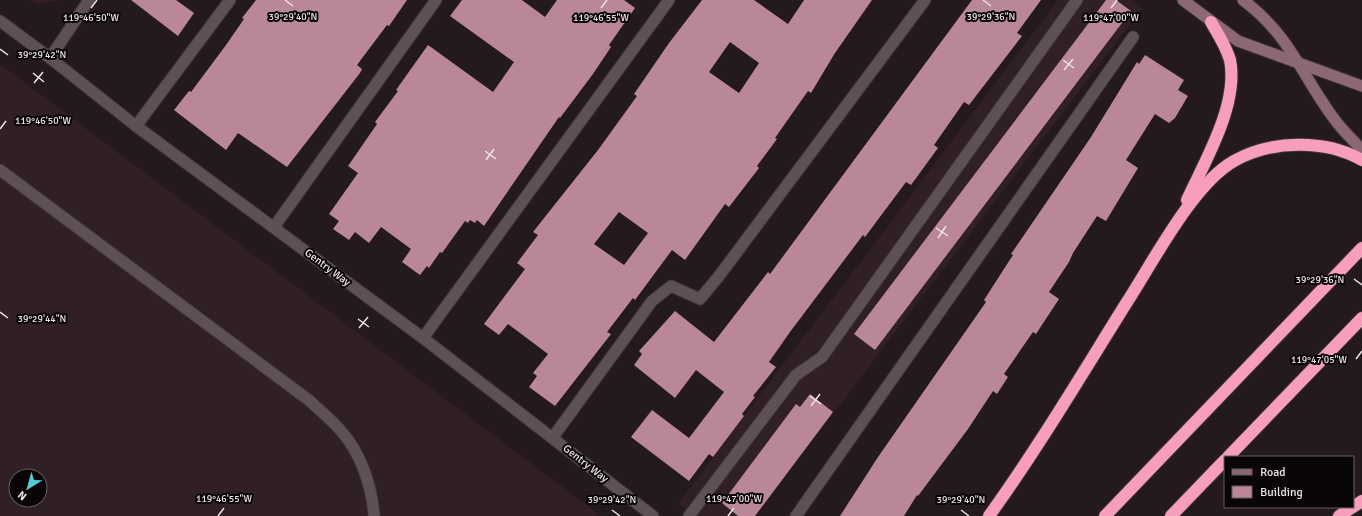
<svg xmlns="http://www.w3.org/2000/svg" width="1362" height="516" font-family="Signika,sans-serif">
	<rect width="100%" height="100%" fill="#24191c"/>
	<g fill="#301f25" fill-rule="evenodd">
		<path d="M27,0h31l-18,4z"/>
		<path d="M1058,0h73l11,9 -387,507h-61l-16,-12z"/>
		<path d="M0,64l601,452h-601zM16,476h24v24h-24z"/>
	</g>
	<g fill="#b98796" fill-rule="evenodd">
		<path d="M131,0h45l18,13 -16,23z"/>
		<path d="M256,0h151l-18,26 -2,-1 -30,40 5,4 -2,4 -73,94 -49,-34 -12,17 -52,-40 15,-19 2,1 35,-47 18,-26 -2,-1z"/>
		<path d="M462,0h60l23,17 12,-17h67l11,8 -26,37 2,2 -18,27 -33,44 -1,-1 -75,109 -7,-6 -2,3 -5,-3 -2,3 -3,-2 -23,32 -2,-1 -11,16 -2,-2 -7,9 -18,-13 9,-13 -30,-22 -12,16 -14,-11 -6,8 -16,-11 6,-8 -10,-7 29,-41 -10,-7 29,-42 -2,-2 23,-31 -2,-1 32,-45 65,47 21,-30 -64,-46z"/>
		<path d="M702,0h52l34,24 16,-24h68l-37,53 -24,40 -3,-2 -33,47 2,1 -20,27 2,2 -30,39 -4,-3 -40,56 -13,-10 -37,50 -2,-2 -26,34 4,2 -56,72 -26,-19 8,-11 -4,-3 15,-19 -40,-30 -9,11 -15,-11 41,-55 -8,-6 21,-28 -5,-3 65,-82 39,-54 -3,-2 35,-51zM730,42l29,21 -20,30 -30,-21zM619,212l29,21 -24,32 -30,-21z"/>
		<path d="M972,0h69l-24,33 5,3 -53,69 -5,-3 -30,43 4,3 -27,37 -5,-3 -41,55 -2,-2 -73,97 -21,30 7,5 -23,29 2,1 -13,17 2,2 -31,41 -4,-3 -20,27 -58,-44 21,-27 37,28 35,-46 -28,-22 -21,28 -41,-33 8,-11 -3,-3 36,-40 39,31 54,-70 2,2z"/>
		<path d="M1106,0h10l15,11 -256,339 -21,-16z"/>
		<path d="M1145,55l39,25 -6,10 10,6 -13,22 -6,5 -14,-9 -29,46 12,8 -32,53 -9,-5 -24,37 -4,9 -20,30 10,7 -23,35 -3,-2 -29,42 4,3 -11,17 -4,-3 -25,38 -50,67 -1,-1 -13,21h-64l38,-59 108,-155 -2,-2 27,-42 2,-3 -2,-1 80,-117 46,-75 2,2z"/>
		<path d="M810,394l23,18 -78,104h-17l-16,-13 74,-99 4,3z"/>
	</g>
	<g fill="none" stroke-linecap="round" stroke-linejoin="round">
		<defs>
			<g id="service">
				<path d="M0,170l310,231c10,10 22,19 31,30 20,22 31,56 33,85"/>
				<path d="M553,437l19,-26"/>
				<path d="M689,516l107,-141 26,-18 255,-357"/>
			</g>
			<g id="minor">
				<path d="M0,21l50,37"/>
				<path d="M136,126l94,-126"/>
				<path d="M274,227l162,-227"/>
				<path d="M423,338l246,-338"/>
				<path d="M572,411l80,-110 19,-15 29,13 19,-23 206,-276"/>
				<path d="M796,516l337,-479"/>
			</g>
			<path id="tertiary" d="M89,0l-39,58 86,68 287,212 230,178"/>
			<g id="secondary">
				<path d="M1183,0l55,41 124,45"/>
				<path d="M1243,0c47,35 59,76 92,120 8,11 18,20 27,30"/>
			</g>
			<g id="motorway">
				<path d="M1187,200c18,-39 52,-96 43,-140 -4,-14 -12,-26 -19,-38"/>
				<path d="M1228,457l134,-139"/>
				<path d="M989,516c49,-68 93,-142 138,-214 26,-40 66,-118 107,-141 37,-21 91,-22 128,-1"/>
				<path d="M1105,516l257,-268"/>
				<path d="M1171,516l54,-56"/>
				<path d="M1339,516l23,-15"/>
			</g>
		</defs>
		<use href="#service" stroke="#3e3638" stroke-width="13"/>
		<use href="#minor" stroke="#3e3638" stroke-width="13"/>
		<use href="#tertiary" stroke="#3e3638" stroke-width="13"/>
		<use href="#secondary" stroke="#3e3638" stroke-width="13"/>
		<use href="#motorway" stroke="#3e3638" stroke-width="14"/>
		<use href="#service" stroke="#5e5154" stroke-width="11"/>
		<use href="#minor" stroke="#5e5154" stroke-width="11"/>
		<use href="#tertiary" stroke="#5e5154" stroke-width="11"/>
		<use href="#secondary" stroke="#8c6873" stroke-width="11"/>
		<use href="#motorway" stroke="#f69eba" stroke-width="12"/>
	</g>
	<path fill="none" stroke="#ebe3e5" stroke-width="1.5" d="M285,0l8,6M983,0l8,6M91,8l6,-8M601,8l6,-8M1111,8l6,-8M0,49l8,6M1063,60l11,8M1064,70l9,-11M33,73l11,9M34,83l9,-11M0,129l6,-8M485,151l11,8M486,160l8,-11M936,228l12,8M938,238l8,-12M1354,279l8,6M0,312l8,6M358,319l11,8M359,328l9,-11M1356,359l6,-8M810,396l11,8M811,406l9,-12M612,510l8,6M961,510l8,6M218,516l6,-8M728,516l6,-8"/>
	<g text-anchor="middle" stroke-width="4" stroke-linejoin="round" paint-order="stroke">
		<g font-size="11" fill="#ebe3e5" stroke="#0a0607">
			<text transform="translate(328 267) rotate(37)" y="4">Gentry Way</text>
			<text transform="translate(586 463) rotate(38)" y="4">Gentry Way</text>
		</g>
	</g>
	<g font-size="10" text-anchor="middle" fill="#ebe3e5" stroke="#0a0607" stroke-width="4" stroke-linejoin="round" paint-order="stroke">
		<text x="293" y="20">39°29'40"N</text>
		<text x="991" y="20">39°29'36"N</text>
		<text x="91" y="21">119°46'50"W</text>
		<text x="601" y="21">119°46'55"W</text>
		<text x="1111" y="21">119°47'00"W</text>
		<text x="42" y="58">39°29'42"N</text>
		<text x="43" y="124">119°46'50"W</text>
		<text x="1320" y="283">39°29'36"N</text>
		<text x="42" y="322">39°29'44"N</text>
		<text x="1319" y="363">119°47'05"W</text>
		<text x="224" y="502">119°46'55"W</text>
		<text x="734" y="502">119°47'00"W</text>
		<text x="612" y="503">39°29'42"N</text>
		<text x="961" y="503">39°29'40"N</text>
	</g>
	<rect x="1224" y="456" width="130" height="52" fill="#0a0607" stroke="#645e60"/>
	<rect x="1232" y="469" width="20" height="6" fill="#8c6873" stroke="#645e60"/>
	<text x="1260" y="476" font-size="12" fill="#ebe3e5">Road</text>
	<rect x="1232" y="486" width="20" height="12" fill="#b98796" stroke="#645e60"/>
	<text x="1260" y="496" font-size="12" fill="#ebe3e5">Building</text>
	<g transform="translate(28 488) rotate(217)"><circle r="19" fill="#0a0607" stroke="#645e60"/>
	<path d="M0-3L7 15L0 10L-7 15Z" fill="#51ccd5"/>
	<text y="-6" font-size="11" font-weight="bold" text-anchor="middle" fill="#ebe3e5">N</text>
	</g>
</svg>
